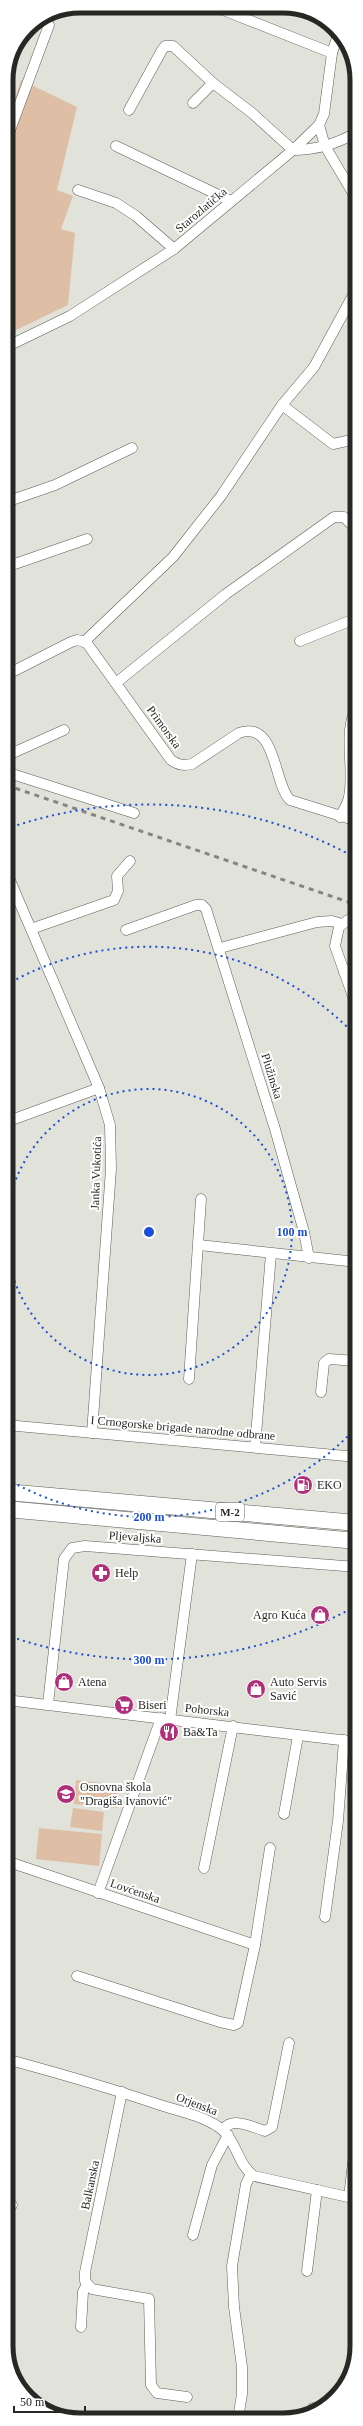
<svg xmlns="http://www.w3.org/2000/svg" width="363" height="2426" font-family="Georgia,serif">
	<rect width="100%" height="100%" fill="#e1e2d9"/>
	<g fill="#debfa5">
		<path d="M21,80l56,27 -20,83 16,6 -12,33 14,4 -7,72 -54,26 -8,-35v-170z"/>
		<path d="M76,1780l43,5 -2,23 -43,-4z"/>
		<path d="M73,1808l31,4 -2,19 -32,-4z"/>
		<path d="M39,1828l63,6 -3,32 -63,-7z"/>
	</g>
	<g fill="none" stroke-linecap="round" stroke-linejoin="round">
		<defs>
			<g id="minor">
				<path d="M218,8l114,45"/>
				<path d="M193,103l20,-20"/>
				<path d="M129,110l33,-60 3,-4h8l40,37 39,30 41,37c23,0 44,-6 64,-18"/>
				<path d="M319,125l6,21 32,54"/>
				<path d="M6,141l43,-116"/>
				<path d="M116,146l115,55"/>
				<path d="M78,190l38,13 20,13 38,33"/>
				<path d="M6,347l64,-31 104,-67 119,-99 26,-25 5,-11 8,-61 7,-21"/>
				<path d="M282,405l51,39 14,-3"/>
				<path d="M6,502l49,-17 77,-37"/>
				<path d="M6,567l81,-28"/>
				<path d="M300,641l57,-23"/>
				<path d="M84,642l89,-85 48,-61 61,-91 32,-38 43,-79"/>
				<path d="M6,675l65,-33 6,-2 9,2 85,118c8,5 12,6 21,4l47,-31c38,-13 34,50 51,67l67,21"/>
				<path d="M116,683l110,-89 108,-77h10l8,8h5"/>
				<path d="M6,756l58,-26"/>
				<path d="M6,772l128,41"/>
				<path d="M340,817c3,-6 8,-14 9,-20 6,-30 -7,-64 8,-91"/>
				<path d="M6,871l93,217 11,37 1,44 -19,264"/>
				<path d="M357,920h-9l-9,7 -4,19 21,59 1,15"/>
				<path d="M31,929l83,-29 4,-9 -1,-15 13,-15"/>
				<path d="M126,930l70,-25h6l4,4 69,220 29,103 5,26"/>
				<path d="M220,948l97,-26 15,-1 10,3"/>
				<path d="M344,972l13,-6"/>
				<path d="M6,1122l93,-34"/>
				<path d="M199,1245l158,17"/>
				<path d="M189,1379l12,-180"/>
				<path d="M321,1392l3,-29 5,-4 28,2"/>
				<path d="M6,1425l351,32"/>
				<path d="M255,1447l16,-193"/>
				<path d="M6,1700l351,42"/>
				<path d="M48,1704l16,-145 8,-11 13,-2 272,21"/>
				<path d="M170,1720l22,-166"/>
				<path d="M284,1814l14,-78"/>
				<path d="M6,1861l249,84"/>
				<path d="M204,1868l29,-142"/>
				<path d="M98,1893l63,-175"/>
				<path d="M325,1917l13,-96 6,-81"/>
				<path d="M77,1976l143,46 14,3 4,-2 17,-78 15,-97"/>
				<path d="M6,2059c52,14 104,29 154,46 19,6 40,10 57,21 20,12 20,39 37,50l103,23"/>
				<path d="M122,2092l-37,180v9l7,8 57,10 2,86 6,8 30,4"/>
				<path d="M223,2130c9,-14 29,-3 42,1l7,-4 17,-84"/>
				<path d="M349,2197l4,-34 4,-5"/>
				<path d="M6,2210l6,-5"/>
				<path d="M193,2235l19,-70 16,-30"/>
				<path d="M307,2271l10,-81"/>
				<path d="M81,2327l2,-35 4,-8"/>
				<path d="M313,2408l6,2"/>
				<path d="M238,2419l4,-25v-27l-8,-60 -2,-41 14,-82 5,-10"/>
			</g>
			<g id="primary">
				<path d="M6,1492l351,31"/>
				<path d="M6,1509l351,32"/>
			</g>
		</defs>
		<use href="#minor" stroke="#5d5e57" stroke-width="11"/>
		<use href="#primary" stroke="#5d5e57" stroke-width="17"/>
		<use href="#minor" stroke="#fff" stroke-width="10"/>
		<use href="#primary" stroke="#fff" stroke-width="16"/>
		<path stroke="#858680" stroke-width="3" stroke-dasharray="5 5" stroke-linecap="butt" d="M6,785l351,120"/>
	</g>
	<g fill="none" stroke="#1d4ed8" stroke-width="2" stroke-dasharray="2 4">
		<path d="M6 1226A143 143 0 1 1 6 1238"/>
		<path d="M356 1428A285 285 0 0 1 7 1479M6 985A285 285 0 0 1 356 1036"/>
		<path d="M356 1606A428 428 0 0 1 6 1635M6 829A428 428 0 0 1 356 858"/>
	</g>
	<defs>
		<symbol id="fuel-disc" viewBox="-11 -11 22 22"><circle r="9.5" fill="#b02f7b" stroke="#fff"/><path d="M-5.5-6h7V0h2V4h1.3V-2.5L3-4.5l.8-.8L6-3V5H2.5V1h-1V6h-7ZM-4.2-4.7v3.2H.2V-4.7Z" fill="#fff"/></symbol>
		<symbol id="pharmacy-disc" viewBox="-11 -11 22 22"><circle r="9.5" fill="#b02f7b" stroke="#fff"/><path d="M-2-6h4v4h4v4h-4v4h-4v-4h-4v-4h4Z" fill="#fff"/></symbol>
		<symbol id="shop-disc" viewBox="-11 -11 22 22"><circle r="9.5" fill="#b02f7b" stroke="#fff"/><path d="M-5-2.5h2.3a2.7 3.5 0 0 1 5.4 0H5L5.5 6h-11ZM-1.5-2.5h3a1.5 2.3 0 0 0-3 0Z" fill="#fff"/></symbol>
		<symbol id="supermarket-disc" viewBox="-11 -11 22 22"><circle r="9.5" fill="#b02f7b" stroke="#fff"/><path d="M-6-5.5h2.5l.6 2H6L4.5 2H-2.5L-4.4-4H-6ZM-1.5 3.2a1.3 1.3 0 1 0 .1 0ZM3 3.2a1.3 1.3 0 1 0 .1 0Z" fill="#fff"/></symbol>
		<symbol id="restaurant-disc" viewBox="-11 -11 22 22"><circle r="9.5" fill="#b02f7b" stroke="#fff"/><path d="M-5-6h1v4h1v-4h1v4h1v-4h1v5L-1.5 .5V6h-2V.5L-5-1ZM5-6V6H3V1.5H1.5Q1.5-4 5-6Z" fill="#fff"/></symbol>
		<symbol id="school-disc" viewBox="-11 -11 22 22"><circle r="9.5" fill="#b02f7b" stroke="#fff"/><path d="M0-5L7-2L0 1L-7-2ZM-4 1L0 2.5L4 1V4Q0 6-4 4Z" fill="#fff"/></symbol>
	</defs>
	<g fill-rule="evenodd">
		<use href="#fuel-disc" x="292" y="1474" width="22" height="22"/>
		<use href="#pharmacy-disc" x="90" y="1562" width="22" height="22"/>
		<use href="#shop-disc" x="309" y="1604" width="22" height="22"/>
		<use href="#shop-disc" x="53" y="1671" width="22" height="22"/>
		<use href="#shop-disc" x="245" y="1678" width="22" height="22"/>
		<use href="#supermarket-disc" x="113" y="1694" width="22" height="22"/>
		<use href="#restaurant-disc" x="158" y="1721" width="22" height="22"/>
		<use href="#school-disc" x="55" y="1783" width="22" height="22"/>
	</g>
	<g text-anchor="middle" stroke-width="4" stroke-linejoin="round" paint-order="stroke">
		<rect fill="#fff" stroke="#686866" stroke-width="1" x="216" y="1503" width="28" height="18" rx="3"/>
		<g font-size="11" font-weight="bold" fill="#272724">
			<text x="230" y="1516">M-2</text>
		</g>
		<g font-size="12" fill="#272724" stroke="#fff">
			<text transform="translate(201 210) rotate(-40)" y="4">Starozlatička</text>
			<text transform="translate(164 727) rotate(54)" y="4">Primorska</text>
			<text transform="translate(272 1076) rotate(73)" y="4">Plužinska</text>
			<text transform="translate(96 1173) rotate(-88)" y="4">Janka Vukotića</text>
			<text transform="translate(183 1428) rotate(5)" y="4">I Crnogorske brigade narodne odbrane</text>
			<text transform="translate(135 1537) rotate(4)" y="4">Pljevaljska</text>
			<text transform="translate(207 1710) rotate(6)" y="4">Pohorska</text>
			<text transform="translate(135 1891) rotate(19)" y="4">Lovćenska</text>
			<text transform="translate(197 2104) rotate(21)" y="4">Orjenska</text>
			<text transform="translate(90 2185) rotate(-78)" y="4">Balkanska</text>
		</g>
		<g font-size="12" fill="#272724" stroke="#fff" text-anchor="start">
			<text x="317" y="1489">EKO</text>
			<text x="115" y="1577">Help</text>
			<text x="306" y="1619" text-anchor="end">Agro Kuća</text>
			<text x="78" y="1686">Atena</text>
			<text x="270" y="1686">Auto Servis<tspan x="270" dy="14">Savić</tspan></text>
			<text x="138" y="1709">Biseri</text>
			<text x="183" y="1736">Ba&amp;Ta</text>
			<text x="80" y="1791">Osnovna škola<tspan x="80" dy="14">"Dragiša Ivanović"</tspan></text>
		</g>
	</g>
	<path d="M0 0H363V2426H0ZM80 13H283A67 67 0 0 1 350 80V2346A67 67 0 0 1 283 2413H80A67 67 0 0 1 13 2346V80A67 67 0 0 1 80 13Z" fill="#fff" fill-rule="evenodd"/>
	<path fill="none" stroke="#272724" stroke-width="5" d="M80 13H283A67 67 0 0 1 350 80V2346A67 67 0 0 1 283 2413H80A67 67 0 0 1 13 2346V80A67 67 0 0 1 80 13Z"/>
	<circle cx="149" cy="1232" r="6" fill="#1d4ed8" stroke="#fff" stroke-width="2"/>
	<g font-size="12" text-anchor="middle" font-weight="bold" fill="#1d4ed8" stroke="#fff" stroke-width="4" stroke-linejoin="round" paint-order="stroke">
		<text x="292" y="1236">100 m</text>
		<text x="149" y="1521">200 m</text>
		<text x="149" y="1664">300 m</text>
	</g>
	<path d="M14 2406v6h71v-6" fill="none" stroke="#272724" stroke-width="2"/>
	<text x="20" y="2406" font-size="12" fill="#272724" stroke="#ffffff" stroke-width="3" paint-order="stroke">50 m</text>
</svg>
